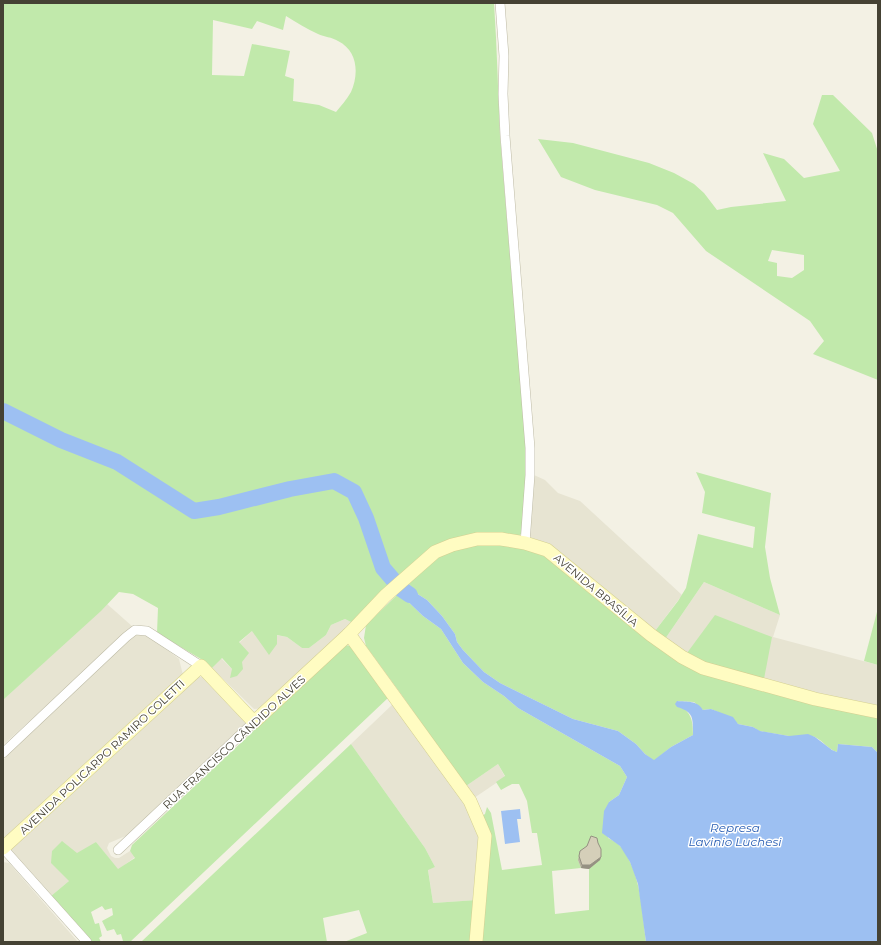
<svg xmlns="http://www.w3.org/2000/svg" width="881" height="945" font-family="Montserrat,sans-serif">
	<rect width="100%" height="100%" fill="#f3f1e4"/>
	<g fill="#e7e4d2">
		<path d="M534,475l11,5 13,13 22,8 102,94 -27,36 -122,-90 -4,-8z"/>
		<path d="M704,582l76,33 -7,22 105,28v40l-60,-11 -54,-15 -77,-26 -22,-14z"/>
		<path d="M107,604l26,23 -130,118v-45z"/>
		<path d="M345,619l8,4 -88,85 -11,1 -42,-41 9,-10 11,11 10,-7 -3,-19 13,-12 35,6 15,11h7l17,-13 5,-10z"/>
		<path d="M145,633l34,26 4,16 -180,165v-80l125,-120 9,-6z"/>
		<path d="M196,677h7l42,42 1,5 -118,111 -19,8 -2,5 4,8 4,2h4l11,-7 5,6 -17,13 -22,-28 -27,39 -18,15 -39,-44v-8z"/>
		<path d="M393,704l74,98 15,35 -5,63 -44,3 -5,-34 7,-2 -10,-19 -74,-104z"/>
		<path d="M498,764l7,13 -31,21 -8,-12z"/>
		<path d="M3,862l6,1 69,79h-75z"/>
	</g>
	<g fill="#c1e9ab" fill-rule="evenodd">
		<path d="M3,3h491c3,44 4,89 6,133l26,313v59l-5,26 -4,3 -67,4 -97,82 -8,-4 -14,6 -5,10 -17,13h-7l-15,-11 -10,-2v9l-8,11 -17,-24 -13,11 10,11 -7,9 1,7 -6,7 -7,2 2,-9 -10,-11 -10,10 -6,-6 -49,-29 1,-25 -25,-14 -14,-2 -18,19 -98,89zM286,16c10,6 21,13 32,18 6,3 14,3 20,7 20,10 21,33 13,51 -4,7 -10,14 -15,20l-17,-7 -26,-4 1,-22 -9,-3 5,-25 -38,-7 -8,32 -32,-1 1,-55 39,9 5,-8 26,9z"/>
		<path d="M822,95h11l39,38 6,19v228l-65,-26 11,-13 -14,-20 -104,-70 -33,-38 -16,-8 -62,-15 -34,-13 -23,-38 35,4 76,20 25,10 20,11 10,9 13,17 14,-3 55,-6 -23,-48 21,6 20,19 36,-7 -27,-47zM772,250l32,5v15l-12,8 -15,-2v-13l-9,-2z"/>
		<path d="M696,472l75,21 -6,54 5,31 10,37 -76,-33 -39,57 -10,-8 23,-30 8,-13 12,-54 55,14 2,-21 -53,-14 3,-21z"/>
		<path d="M500,544l19,2 25,9 138,108 196,54v36l-6,-6 -34,-3 -1,8c-9,-3 -14,-11 -22,-15 -9,-4 -17,0 -26,-1l-30,-5 -6,-4 -15,-3 -20,-12 -7,-3 -8,1 -9,-8 -17,-1c13,13 16,15 16,34l-22,12 -17,14 -9,-7 -9,-10 -18,-13 -45,-12 -73,-36 -16,-11 -21,-22 -6,-8 -2,-8 -13,-18 -15,-16 -11,-7 -7,-9c9,-9 17,-19 27,-26 18,-14 43,-13 64,-14z"/>
		<path d="M399,593l24,23 18,13 22,34 20,19 21,14 14,12 102,58 7,11 -8,18 -10,7 -1,36c4,2 10,5 13,9 20,26 21,63 25,95h-166l2,-126 3,-2 2,-7 4,6 11,57 40,-5 -5,-32h-5l-5,-32 -8,-17h-7l-11,6 -5,-8 9,-6 -7,-12 -32,22 -65,-92 -35,-48 -2,-8 2,-13zM586,850l3,19v41l-34,4 -3,-43 29,-3 -3,-8z"/>
		<path d="M878,608v57l-14,-4z"/>
		<path d="M715,615l57,22 -8,42 -58,-15 -19,-11z"/>
		<path d="M345,645l6,1 38,51 -259,245h-10l3,-1 -2,-7 -4,1 -3,-6 -7,2 -5,-10 11,-6 -1,-7 -7,2 -3,-4 -11,6 4,12 4,-1 3,13 -3,2 2,4h-10l-40,-46 18,-15 -18,-18 1,-12 10,-10 15,12 19,-11 22,27 17,-11 -5,-7 2,-6z"/>
		<path d="M351,744l74,104 10,19 -7,3 5,33 44,-3 -4,42h-129l23,-9 -8,-23 -36,8 4,24h-186z"/>
	</g>
	<g fill="#9dc0f2">
		<path d="M409,584l7,9 11,7 15,16 13,18 2,8 6,8 21,22 16,11 73,36 45,12 18,13 9,10 9,6 17,-13 22,-12c0,-17 1,-23 -16,-28l-2,-3 2,-3c10,1 20,-1 26,9l8,-1 22,8 5,7 15,3 7,4 29,5 19,-2 7,3 17,13 5,2 1,-8 34,3 6,6v189h-232l-8,-58 -8,-22 -10,-16 -18,-13 2,-22 5,-9 10,-7 8,-18 -7,-11 -102,-58 -14,-12 -21,-14 -20,-19 -22,-34 -18,-13 -24,-23z"/>
		<path d="M520,809l1,10h-4l3,23 -15,2 -4,-33z"/>
	</g>
	<g fill="none" stroke-linecap="round" stroke-linejoin="round">
		<path stroke="#9dc0f2" stroke-width="16" d="M3,411l58,29 56,22 77,49 25,-4 71,-18 44,-8 20,11 12,26 17,50 18,21 9,6"/>
		<defs>
			<g id="street">
				<path d="M500,3l4,53 -1,38 2,42 25,312v27l-5,68"/>
				<path d="M3,753l123,-116 9,-7 12,1 54,35"/>
				<path d="M3,848l84,94"/>
				<path d="M118,850l136,-128"/>
			</g>
			<g id="secondary">
				<path d="M349,634l121,167 15,35 -9,106"/>
				<path d="M3,848l198,-182 53,56 95,-88 36,-38 50,-44 17,-7 25,-6h24l24,4 22,7 104,85 31,22 21,11 112,31 63,13"/>
			</g>
		</defs>
		<use href="#street" stroke="#bebba6" stroke-width="10"/>
		<use href="#secondary" stroke="#d5d092" stroke-width="14"/>
		<use href="#street" stroke="#fff" stroke-width="9"/>
		<use href="#secondary" stroke="#fffcc2" stroke-width="13"/>
	</g>
	<path fill="#b7b29f" d="M598,843l3,14 -1,3 -11,9 -8,-1 -3,-8 2,-9z"/>
	<path fill="#959182" d="M601,857l-1,3 -11,9 -8,-1 1,-3z"/>
	<path fill="#d5cfb9" stroke="#959182" d="M591,836l6,2 1,5 3,6v8l-11,8h-8l-3,-9 1,-5 7,-5z"/>
	<g text-anchor="middle" stroke-width="3" stroke-linejoin="round" paint-order="stroke">
		<g font-size="11" fill="#454234" stroke="#fff">
			<text transform="translate(596 590) rotate(40)" y="4">AVENIDA BRASÍLIA</text>
			<text transform="translate(234 742) rotate(-43)" y="4">RUA FRANCISCO CÂNDIDO ALVES</text>
			<text transform="translate(102 757) rotate(-43)" y="4">AVENIDA POLICARPO RAMIRO COLETTI</text>
		</g>
		<g font-size="12" font-style="italic" fill="#2a5fb4" stroke="#fff">
			<text x="735" y="832">Represa<tspan x="735" dy="14">Lavinio Luchesi</tspan></text>
		</g>
	</g>
	<rect width="881" height="945" fill="none" stroke="#454234" stroke-width="8"/>
</svg>
